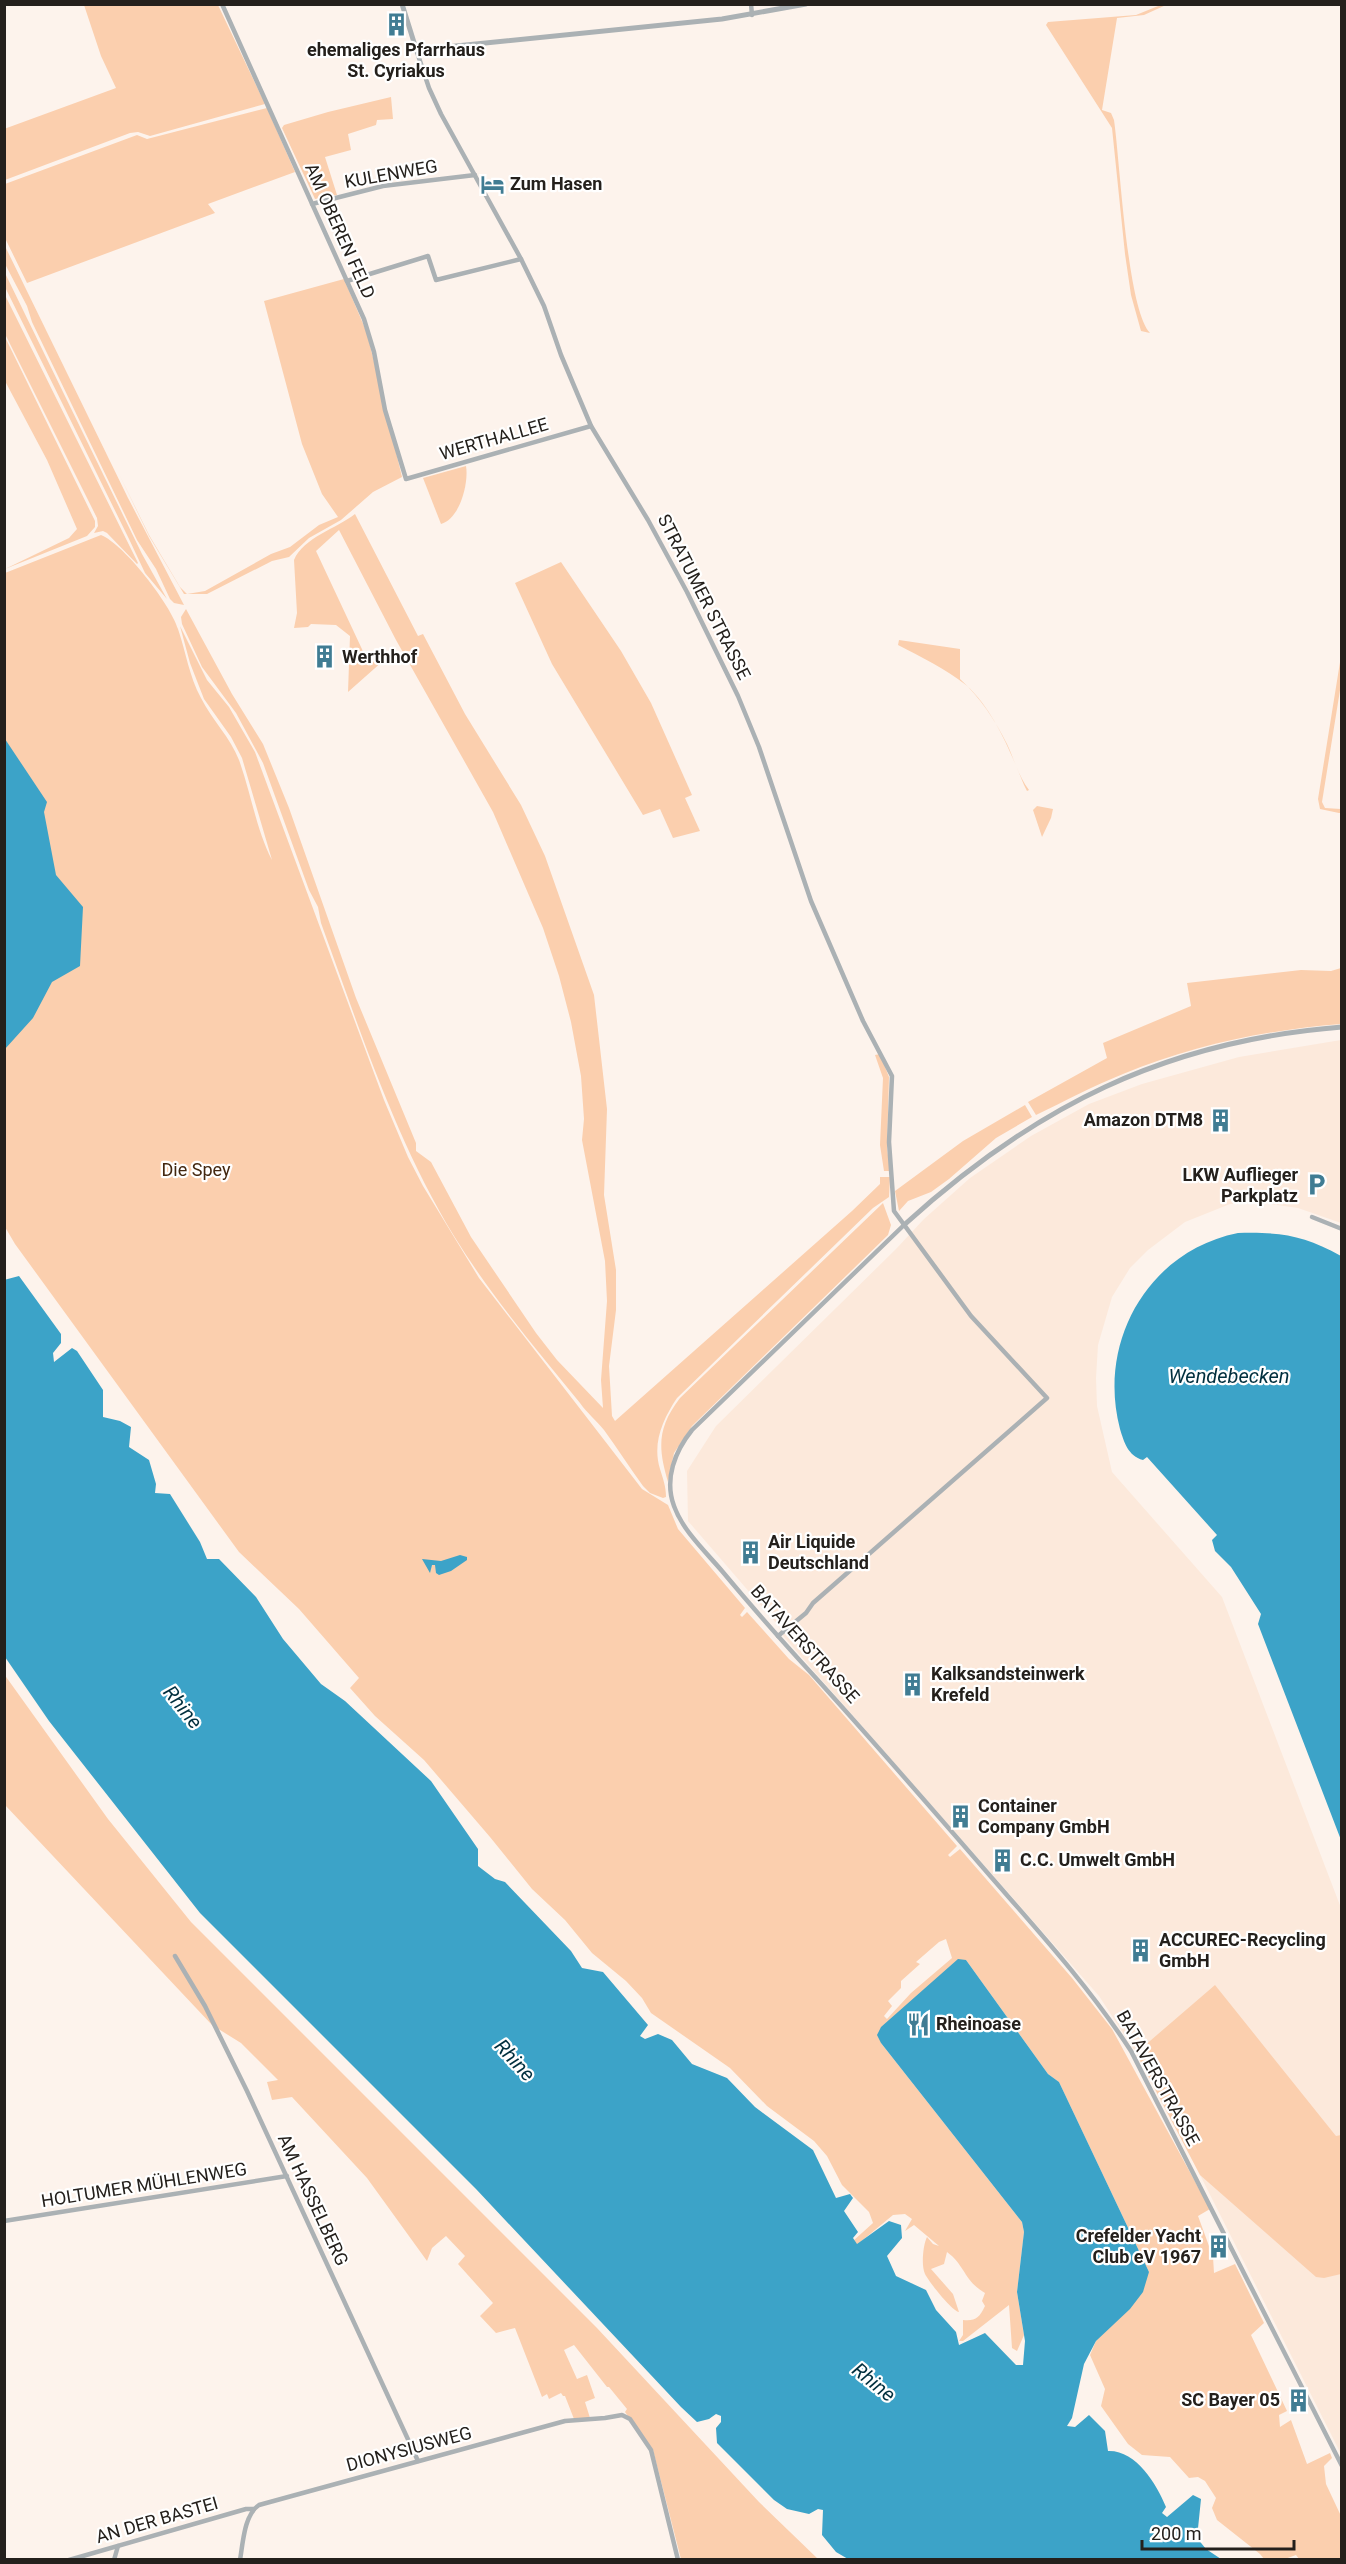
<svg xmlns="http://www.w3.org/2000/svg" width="1346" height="2564" font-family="Roboto,sans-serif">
	<rect width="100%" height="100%" fill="#fdf3ec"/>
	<path fill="#fce9db" d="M1341,1040v183l-43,-15 -34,-5 -34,1 -45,18 -37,28 -18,18 -18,29 -14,48 -2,33 1,28 15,66 110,125 119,311v546l-195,-386 -47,-72 -315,-359 -7,-13 -89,-103 -1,-50 29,-45 180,-177 28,-30 46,-41 61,-42 58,-32 53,-20 97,-27z"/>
	<g fill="#fbcfae" fill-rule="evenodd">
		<path d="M1163,4l3,1 -22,10 -27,3 -15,92 9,3 3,7c6,41 13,189 36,213l-9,-2 -10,-36 -6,-41 -13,-126 -66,-103 2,-3 88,-7z"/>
		<path d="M84,5h134l47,99 -115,32 -12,-4 -8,1 -125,47 -1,-51 112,-41 -15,-32z"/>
		<path d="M391,97l2,22 -16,1 -1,5 -28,9 3,16 -26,7 12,38 -22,4 -33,-71 2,-3 44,-13z"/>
		<path d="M267,108l28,64 -87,32 7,9 -188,70 -22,-45v-54l132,-49 10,4z"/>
		<path d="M4,244l124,254 56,107 -10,-2 -4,-4 -14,-30 -19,-29 -105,-218 -5,-16 -22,-42z"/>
		<path d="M4,271l138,283 25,45 -22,-26 -16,-34 -124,-252z"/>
		<path d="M344,279l23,54 35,144 -29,15 -32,28 -32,18 -20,19 -17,4 -65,33h-23l-35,-58 -30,-62 30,61 31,52 7,7 18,-3 66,-37 19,-7 29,-22 19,-8 -16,-23 -20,-50 -38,-143z"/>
		<path d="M4,293l134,270 -1,1 -30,-31 -4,-2 -9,2 4,-7 -1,-8 -92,-184z"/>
		<path d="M5,337l90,184v6l-8,9 -82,33 64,-31 8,-9 -30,-69 -42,-79z"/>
		<path d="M466,466c3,16 -6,53 -25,58l-18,-46z"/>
		<path d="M355,514l63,122 5,-2 42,80 56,91 24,51 49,139 13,114 -3,86 12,75v40l-7,56 3,50 3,5 237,-210 28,-27v-7h10l-1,20 -16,11 -196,190c-14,21 -25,45 -17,71 3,10 6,17 6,28l-3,1 -13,-5 -7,-7c-13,-18 -26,-38 -39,-56 -7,-9 -17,-17 -24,-27 -44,-54 -89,-107 -126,-167 -59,-97 -94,-206 -133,-313l-3,-16 -9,-17 -46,-127 -27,-50 -34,-46 -20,-43 -1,-7 5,-8 46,85 31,50 26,64 67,190 60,145v8l15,11 40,75 65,96 21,27 46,48 -2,-28 6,-79 -2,-40 -23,-121 2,-21 -3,-43 -10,-54 -12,-46 -16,-48 -50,-116 -97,-172 -57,-110 -23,21 52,111 15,-1 -35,31 2,-56 -14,-11 -25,-1 -3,3 -14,1 3,-15 -3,-53c10,-23 42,-31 61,-46z"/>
		<path d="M101,535c23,9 70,70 77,94 8,23 11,47 23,69 11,22 29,39 38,62 12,33 17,69 33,100l-30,-102 -11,-21 -27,-38 -14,-36 -10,-37 27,54 22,27 26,45 129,348 24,57 15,29 56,92 163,211 26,16 10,24 67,79 -5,7 2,2 5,-5 42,47 20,16 148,171 -9,9 2,2 10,-8 112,129 40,51 98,180 -12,7 15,41 1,16 21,-9 29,59 -13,12 36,76 -8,4 1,12 11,-7 16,44 23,-11 2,5 -8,8 2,18 15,32v43h-42l-3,-4 -11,4h-21l-4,-5 -43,-34 -5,-12 4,-10 -11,-17 -7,-4 -9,1 -19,-21 -28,-2 -14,-11 -27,-38 4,-17 -15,-34 6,-14 53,-69 -90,-190 -11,-8 -82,-114 -85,83 141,179 2,10 -7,60 7,43 -7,16 -5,-3 -3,-43 -46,36h-4l4,-6v-15c13,1 16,-2 22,-14l-3,-5 3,-8c-21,-12 -20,-28 -38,-41l-3,12 -13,5 22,25 6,18c-7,-1 -30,-30 -34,-38 -4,-8 -2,-29 2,-37l6,7 6,2 -25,-21 -9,6 7,-12 -7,-5 -12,1 -35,29 -6,2 1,-5 20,-18 -4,-11 -27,-27 -15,-29 -13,-15 -47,-35 -37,-38 -79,-55 -9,-15 -16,-17 -34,-28 -27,-33 -33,-31 -42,-52 -66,-77 -49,-44 -25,-28 9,-10 -60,-69 -60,-57 -224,-308 -10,-17v-654zM946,1939l6,19 -41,35 -24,26 -3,-3 8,-10 -4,-5 13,-13v-7l19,-17 -4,-2 23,-20z"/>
		<path d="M561,562l60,89 30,52 41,92 -7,3 15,33 -27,7 -13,-29 -17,6 -91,-151 -37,-81z"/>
		<path d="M899,640l61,9v30c20,18 35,41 47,65 7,15 12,33 22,46l-2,1 -3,-6c-14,-34 -30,-75 -58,-100 -20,-16 -45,-28 -68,-40z"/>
		<path d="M1341,656v28l-19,118 3,6 16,1v4h-2l-19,-4 -2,-10z"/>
		<path d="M1037,806l16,3 -2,9 -9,19 -9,-27z"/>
		<path d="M1341,968v56c-75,6 -148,21 -218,50 -30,12 -58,27 -87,41l-8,-13 79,-44 -4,-15 88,-37 -4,-23 114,-13 30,1z"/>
		<path d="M880,1054l9,23 -2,71 3,23h-6l-4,-26 3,-67 -8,-23z"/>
		<path d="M1025,1105l7,12 -36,21 -47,41 -18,13 -23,9 -9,10 -4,-20 68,-50z"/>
		<path d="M883,1203l8,22 -3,10 -196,191 -18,27 -6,29c-10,-34 -11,-54 12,-84z"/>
		<path d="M4,1674l104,145 83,103 406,406 162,174 59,57h-137l-28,-109 -28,-38 2,-3 -18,-22h-2l-33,-42 -10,5 13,29 10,-4 8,23 -10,4 5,16 -16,1 -9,-23h-2l-2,-3 -12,6 -2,-5 -5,3 -27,-69 -19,5 -16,-17 13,-13 -35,-39 7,-8 -19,-20 -14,12 -5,13 -60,-83 -75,-81 -20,3 -5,-18 11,-2 -37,-37 -29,-18 -207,-220z"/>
		<path d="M1215,1985l121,151 5,-1v139l-17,4 -8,-1 -116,-102 -64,-122z"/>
	</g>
	<g fill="#3ca3c8">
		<path d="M5,739l42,63 -3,10 12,63 27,32 -3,59 -28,16 -19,36 -28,31z"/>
		<path d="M1238,1233c43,-1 66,2 103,23v584l-83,-216 3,-10 -30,-47 -16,-16 -3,-11 5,-5 -70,-78 -4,3c-15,-4 -19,-18 -23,-31 -23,-87 28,-178 118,-196z"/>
		<path d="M19,1276l42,58v9l-8,10 1,9 18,-14 5,3 26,39v27l17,4 11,6 -2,20 20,13 7,24 -1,9 15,1 30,48 7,17h12l37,38 27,42 38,45 24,17 86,80 47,68v17l17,13 10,3 66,69 11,17 21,4 45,53 -8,11 5,3 13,-5 14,6 20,24 35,14 28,29 58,43 23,48 14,-4 3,4 -9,13 14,21 -5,6 4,6 32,-23 12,4 1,13 -15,18 9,20 30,14 10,20 20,22 3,13 26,-12 31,32h7l2,-24 -8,-49 7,-60 -2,-10 -141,-179 -4,-8 4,-8 77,-68 8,1 82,114 11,8 90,190 -6,20 -13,17 -34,32 -12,23 -12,54 -5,8 8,1 14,-12 16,16 3,20c28,-1 48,32 58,56l-4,6 5,4 26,-22 8,4 -4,39 9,11 15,10h-373l-12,-7 -14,-17 1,-25 -5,-1 -9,5 -22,-5 -13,-9 -57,-57 -1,-15 5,-6v-6l-5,-2 -7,5 -12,3 -16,-15 -205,-218 -276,-276 -151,-192 -44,-64 -1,-377z"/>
		<path d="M460,1555l7,2v3l-16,11 -12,4 -3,-2 -1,-8h-3l-2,8 -8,-14 19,2z"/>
	</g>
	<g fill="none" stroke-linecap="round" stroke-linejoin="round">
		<g stroke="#abb1b4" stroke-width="4.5">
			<path d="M222,4l142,315 10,33 11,58 21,69 185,-53"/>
			<path d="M751,4l1,11"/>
			<path d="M417,52l12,36 12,26 80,145 23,47 17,49 30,71 57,94 39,72 51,104 21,51 52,154 52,120 29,55 -3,66 5,69 77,105 76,82 -234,205 -7,10 -28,23"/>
			<path d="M312,204l71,-18 92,-11"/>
			<path d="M347,281l81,-25 8,24 85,-21"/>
			<path d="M1312,1217l30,12"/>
			<path d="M904,1225l-212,205c-17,21 -28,49 -18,76 9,25 31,45 48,65 30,36 61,71 93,106 60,66 118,133 177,201 49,56 98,110 139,173l211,415"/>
			<path d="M175,1956l30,50 42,85 171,370"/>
			<path d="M4,2221l283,-45"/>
			<path d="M69,2560l177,-51h8"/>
			<path d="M114,2560l4,-14"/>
			<path d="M240,2560c3,-17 4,-45 19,-55l306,-84 40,-3 17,-3 8,4 21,31 27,110"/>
		</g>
		<g stroke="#abb1b4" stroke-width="5">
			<path d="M402,4l15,48 19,-4 286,-29 84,-15"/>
			<path d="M904,1225c130,-118 260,-184 438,-198"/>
		</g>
	</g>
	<defs>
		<symbol id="building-bare" viewBox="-9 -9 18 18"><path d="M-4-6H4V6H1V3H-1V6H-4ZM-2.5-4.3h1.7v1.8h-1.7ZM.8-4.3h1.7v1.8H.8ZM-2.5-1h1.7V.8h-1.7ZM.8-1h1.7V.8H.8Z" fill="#407c93" stroke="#fff" stroke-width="2.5" paint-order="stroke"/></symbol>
		<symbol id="hotel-bare" viewBox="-9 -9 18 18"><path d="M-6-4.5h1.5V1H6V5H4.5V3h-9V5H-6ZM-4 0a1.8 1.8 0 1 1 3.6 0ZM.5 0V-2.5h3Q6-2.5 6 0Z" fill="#407c93" stroke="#fff" stroke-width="2.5" paint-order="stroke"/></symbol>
		<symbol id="parking-bare" viewBox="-9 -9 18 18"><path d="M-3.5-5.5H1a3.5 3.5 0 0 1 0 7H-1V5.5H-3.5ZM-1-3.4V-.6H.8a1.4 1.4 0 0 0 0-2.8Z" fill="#407c93" stroke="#fff" stroke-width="2.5" paint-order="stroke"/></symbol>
		<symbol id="restaurant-bare" viewBox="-9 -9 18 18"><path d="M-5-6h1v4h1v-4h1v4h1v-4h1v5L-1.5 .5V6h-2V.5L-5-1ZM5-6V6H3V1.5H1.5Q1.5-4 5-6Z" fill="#407c93" stroke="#fff" stroke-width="2.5" paint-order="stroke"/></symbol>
	</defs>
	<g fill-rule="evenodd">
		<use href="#building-bare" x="380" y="8" width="33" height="33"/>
		<use href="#hotel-bare" x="476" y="168" width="33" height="33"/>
		<use href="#building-bare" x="308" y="640" width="33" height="33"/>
		<use href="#building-bare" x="1204" y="1104" width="33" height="33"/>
		<use href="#parking-bare" x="1300" y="1168" width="33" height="33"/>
		<use href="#building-bare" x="734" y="1536" width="33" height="33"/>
		<use href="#building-bare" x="896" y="1668" width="33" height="33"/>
		<use href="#building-bare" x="944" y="1800" width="33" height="33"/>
		<use href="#building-bare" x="986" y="1844" width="33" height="33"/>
		<use href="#building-bare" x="1124" y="1934" width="33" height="33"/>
		<use href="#restaurant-bare" x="902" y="2008" width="33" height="33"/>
		<use href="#building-bare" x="1202" y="2230" width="33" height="33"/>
		<use href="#building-bare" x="1282" y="2384" width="33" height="33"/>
	</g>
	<g text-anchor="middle" stroke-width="4.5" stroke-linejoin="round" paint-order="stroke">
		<g font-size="18" font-weight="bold" fill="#24201c" stroke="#fff" text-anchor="start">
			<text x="396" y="56" text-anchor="middle">ehemaliges Pfarrhaus<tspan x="396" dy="21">St. Cyriakus</tspan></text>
			<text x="510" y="190">Zum Hasen</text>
			<text x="342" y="663">Werthhof</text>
			<text x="1203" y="1126" text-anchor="end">Amazon DTM8</text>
			<text x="1298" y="1181" text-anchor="end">LKW Auflieger<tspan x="1298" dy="21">Parkplatz</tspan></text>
			<text x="768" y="1548">Air Liquide<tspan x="768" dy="21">Deutschland</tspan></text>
			<text x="931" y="1680">Kalksandsteinwerk<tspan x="931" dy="21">Krefeld</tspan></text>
			<text x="978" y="1812">Container<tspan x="978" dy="21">Company GmbH</tspan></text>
			<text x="1020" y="1866">C.C. Umwelt GmbH</text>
			<text x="1159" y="1946">ACCUREC-Recycling<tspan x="1159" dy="21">GmbH</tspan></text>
			<text x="936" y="2030">Rheinoase</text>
			<text x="1201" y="2242" text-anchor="end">Crefelder Yacht<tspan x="1201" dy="21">Club eV 1967</tspan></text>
			<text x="1280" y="2406" text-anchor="end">SC Bayer 05</text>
		</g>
		<g font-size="18" fill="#24201c" stroke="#fff">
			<text transform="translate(391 174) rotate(-10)" y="6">KULENWEG</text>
			<text transform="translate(340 231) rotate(66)" y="6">AM OBEREN FELD</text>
			<text transform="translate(494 439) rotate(-16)" y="6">WERTHALLEE</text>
			<text transform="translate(704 597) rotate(63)" y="6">STRATUMER STRASSE</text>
			<text transform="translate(805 1644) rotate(48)" y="6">BATAVERSTRASSE</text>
			<text transform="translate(1158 2078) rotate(61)" y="6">BATAVERSTRASSE</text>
			<text transform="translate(144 2185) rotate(-9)" y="6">HOLTUMER MÜHLENWEG</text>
			<text transform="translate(313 2200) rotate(65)" y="6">AM HASSELBERG</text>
			<text transform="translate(409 2449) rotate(-15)" y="6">DIONYSIUSWEG</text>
			<text transform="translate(157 2520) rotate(-16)" y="6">AN DER BASTEI</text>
		</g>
		<g font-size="18" fill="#432710" stroke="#fff">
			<text x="196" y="1176">Die Spey</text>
		</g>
		<g font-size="20" font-style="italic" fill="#002f3e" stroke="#fff">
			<text x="1229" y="1383">Wendebecken</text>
			<text transform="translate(183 1707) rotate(51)" y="7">Rhine</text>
			<text transform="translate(515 2060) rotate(47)" y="7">Rhine</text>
			<text transform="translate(874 2382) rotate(39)" y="7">Rhine</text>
		</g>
	</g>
	<rect width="1346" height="2564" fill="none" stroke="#24201c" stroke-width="12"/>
	<path d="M1142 2540v9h152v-9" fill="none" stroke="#24201c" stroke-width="3"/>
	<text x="1151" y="2540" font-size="18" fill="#24201c" stroke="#ffffff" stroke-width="4.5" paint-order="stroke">200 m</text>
</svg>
